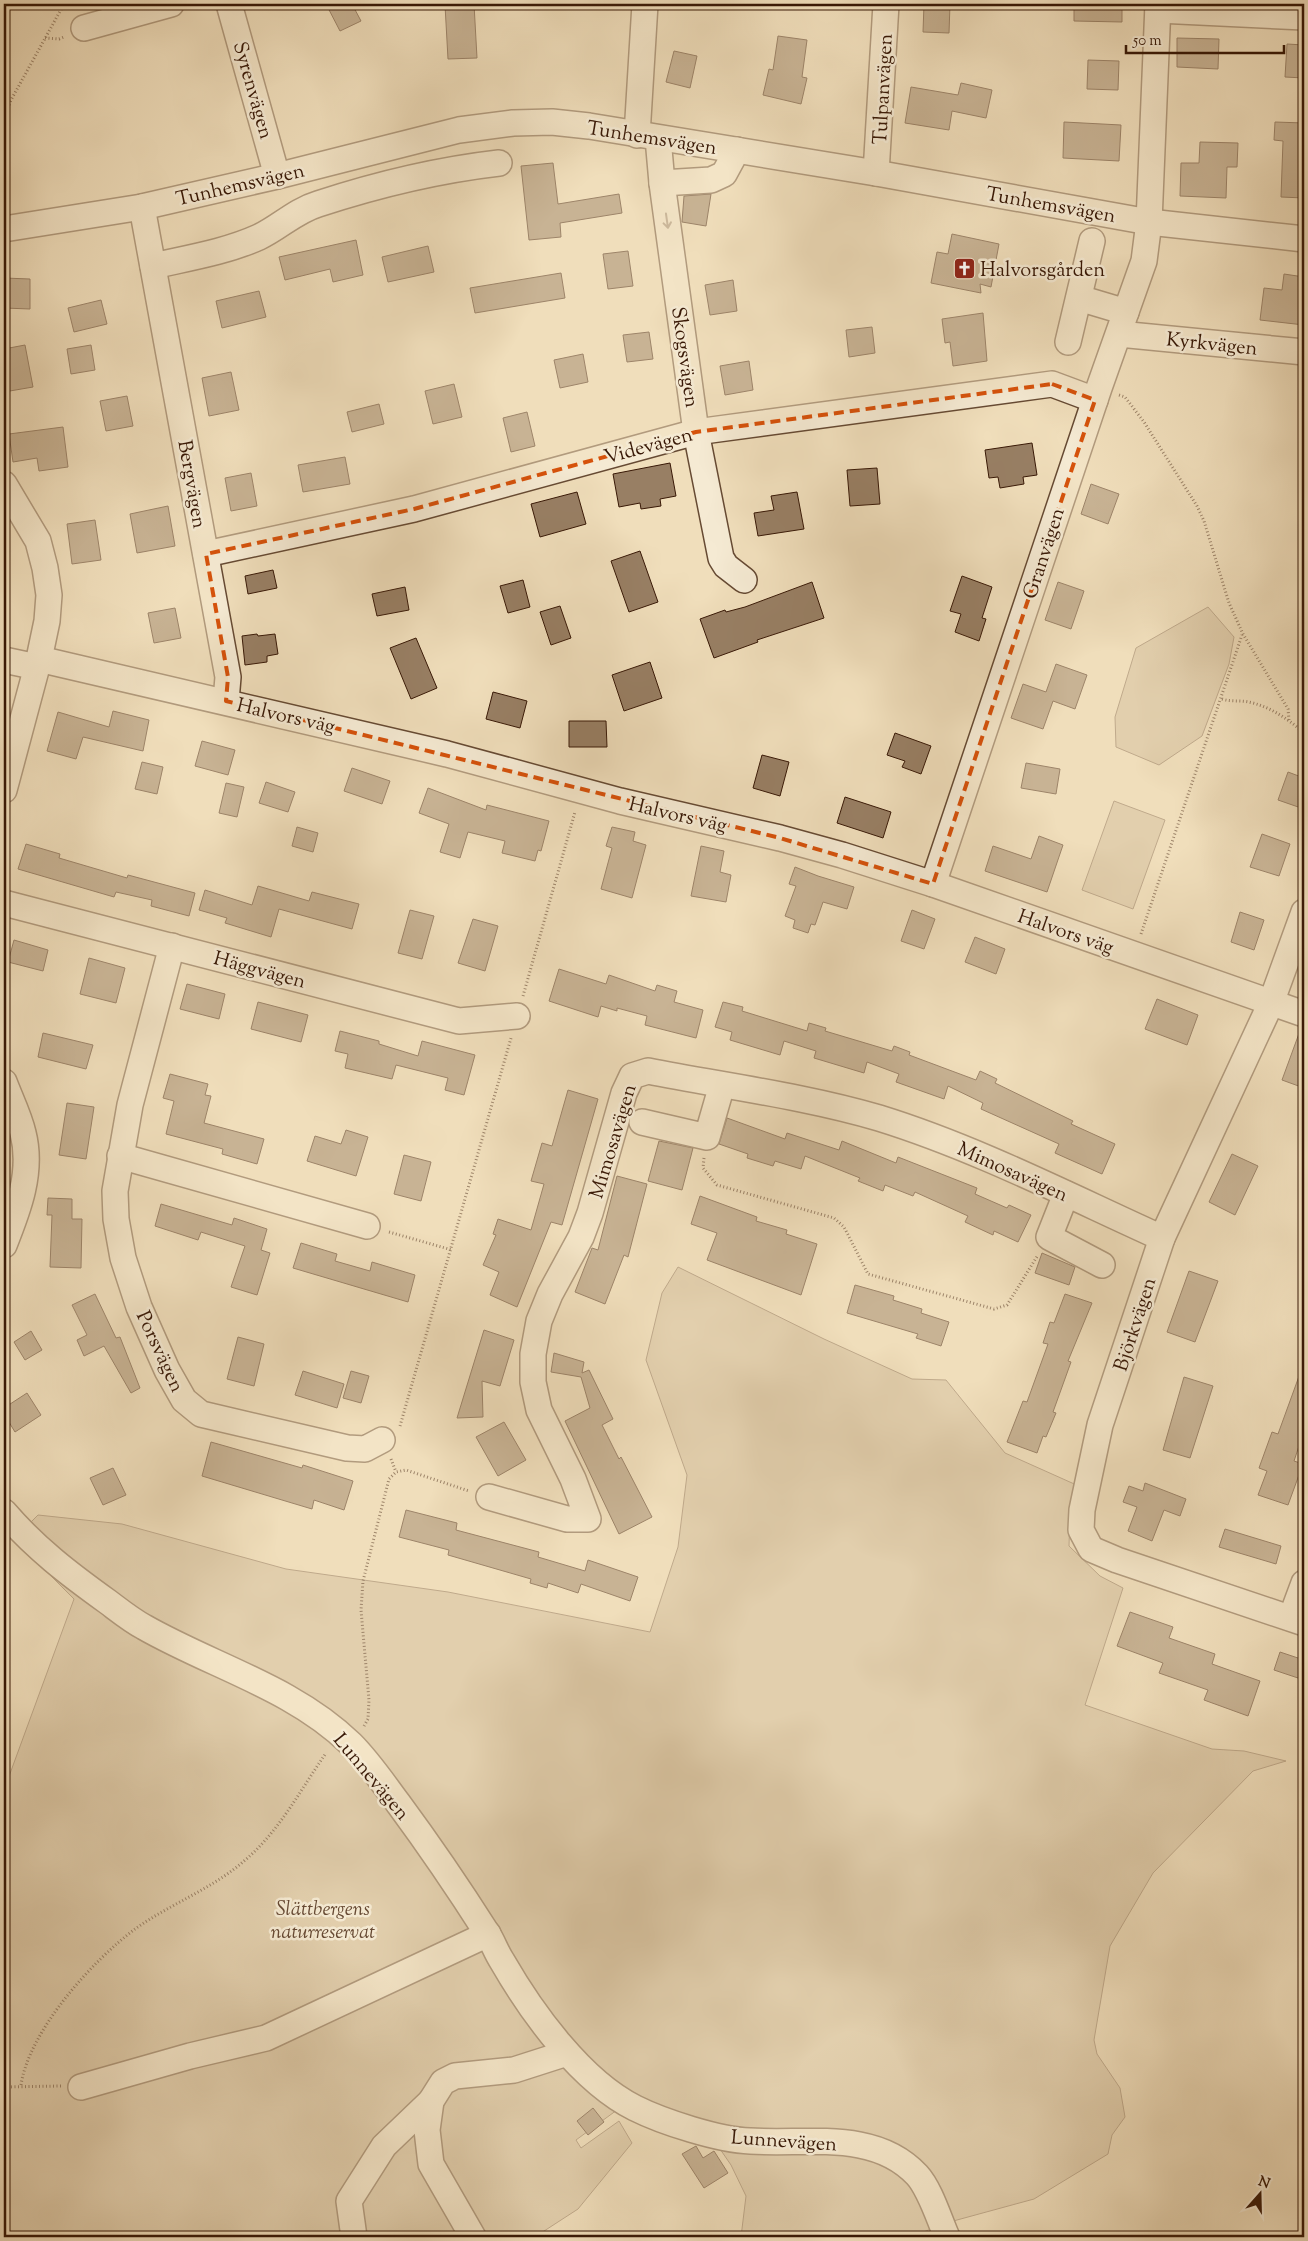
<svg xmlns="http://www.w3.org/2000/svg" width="1308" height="2241" font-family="'Sorts Mill Goudy',serif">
	<rect width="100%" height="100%" fill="#f0debb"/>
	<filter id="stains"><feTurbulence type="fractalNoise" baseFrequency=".004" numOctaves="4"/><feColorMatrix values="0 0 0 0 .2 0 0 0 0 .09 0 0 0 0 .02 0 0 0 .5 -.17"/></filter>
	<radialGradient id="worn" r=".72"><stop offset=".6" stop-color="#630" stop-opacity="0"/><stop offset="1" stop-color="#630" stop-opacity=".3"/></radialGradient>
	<g fill="#d1bc9c" stroke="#846a51">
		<path d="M1208,607l26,30 -5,27 -27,72 -43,29 -43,-18 -1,-30 21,-69z"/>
		<path d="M1114,801l51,19 -32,89 -51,-19z"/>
		<path d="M4,1117l6,18 -6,65z"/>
		<path d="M678,1267l146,72 88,40 34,1 59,73 76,34 -11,26 -1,33 31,30 23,12 -38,117 127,44 32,2 42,10 -33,10 -100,102 -43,73 -16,94 3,14 23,34 5,29 -13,18 -4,19 -74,45 -88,24 -35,14h-170l5,-41 -15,-31 -11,-16 -103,-39 -41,30 5,8 38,-27 13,22 -54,66 -37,24 -26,4h-511v-447l70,-191 -60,-60 24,-24 84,9 164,45 162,23 202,40 28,-85 9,-72 -41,-115 16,-67z"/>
	</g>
	<g fill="#987f64" stroke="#381806">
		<path d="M326,4h26l9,17 -21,10z"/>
		<path d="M474,4l3,54 -29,1 -3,-54z"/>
		<path d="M924,4h26l-1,29 -26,-1z"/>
		<path d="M1074,4h48v18l-48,-1z"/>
		<path d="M778,36l29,4 -5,37 5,1 -6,26 -38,-9 6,-26 4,1z"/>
		<path d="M1177,38l42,1 -1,30 -41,-2z"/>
		<path d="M1287,44l17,1v33l-19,-1z"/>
		<path d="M674,51l23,5 -7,32 -24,-6z"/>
		<path d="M1088,60l31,1 -1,29 -31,-1z"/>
		<path d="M961,83l31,7 -6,28 -34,-7 -3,19 -44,-7 6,-36 47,8z"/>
		<path d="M1064,122l57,3 -2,36 -56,-3z"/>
		<path d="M1275,122l29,1 -2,44h2v31l-23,-1 2,-56 -9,-1z"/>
		<path d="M1200,142l38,1 -1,24h-10l-1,31 -46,-2 1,-33h18z"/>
		<path d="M553,163l5,41 61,-10 3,19 -62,10 1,14 -32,3 -8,-74z"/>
		<path d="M711,194l-5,32 -24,-4 2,-26z"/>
		<path d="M952,234l47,10 -8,43 -11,-3 1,9 -50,-10 6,-31 11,2z"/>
		<path d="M356,240l7,35 -30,7 -3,-13 -45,11 -6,-23z"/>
		<path d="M428,246l6,26 -46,10 -6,-25z"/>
		<path d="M628,251l5,35 -25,3 -5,-35z"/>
		<path d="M561,273l4,25 -90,15 -5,-25z"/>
		<path d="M1284,274l20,3v48l-44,-5 4,-32 18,2z"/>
		<path d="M4,278l26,1v30l-26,-1z"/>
		<path d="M733,280l4,31 -27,4 -5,-30z"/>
		<path d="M259,291l7,26 -44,11 -6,-27z"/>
		<path d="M101,300l6,24 -33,8 -6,-24z"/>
		<path d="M983,313l4,48 -34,5 -3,-24 -5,1 -3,-24z"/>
		<path d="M872,327l3,26 -26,4 -3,-27z"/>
		<path d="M649,332l4,27 -26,3 -4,-27z"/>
		<path d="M25,345l8,42 -29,5v-43z"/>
		<path d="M91,345l4,25 -24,4 -4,-25z"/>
		<path d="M583,354l5,28 -28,6 -6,-28z"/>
		<path d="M749,361l4,29 -28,5 -5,-29z"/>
		<path d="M231,372l8,38 -30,6 -7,-38z"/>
		<path d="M454,384l8,33 -29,7 -8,-33z"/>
		<path d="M127,396l6,30 -27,5 -6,-30z"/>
		<path d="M379,404l5,20 -32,8 -5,-20z"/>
		<path d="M527,412l8,34 -24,6 -8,-34z"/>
		<path d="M63,427l5,40 -29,4 -2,-13 -24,4 -4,-28z"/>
		<path d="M1032,443l5,32 -14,2 1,7 -24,4 -2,-11 -9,1 -4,-28z"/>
		<path d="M345,457l5,27 -47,8 -5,-27z"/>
		<path d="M670,463l6,33 -16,3 1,7 -20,3 -1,-6 -21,4 -6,-33z"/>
		<path d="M877,468l3,36 -30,2 -3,-36z"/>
		<path d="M251,473l6,33 -26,5 -6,-33z"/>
		<path d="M1091,484l28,10 -11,30 -27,-10z"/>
		<path d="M577,492l9,32 -46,13 -9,-33z"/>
		<path d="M797,492l7,37 -46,7 -4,-23 20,-3 -3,-14z"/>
		<path d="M168,506l7,40 -38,7 -7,-39z"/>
		<path d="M95,520l6,40 -29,4 -5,-40z"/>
		<path d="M640,551l18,51 -29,10 -18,-51z"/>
		<path d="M273,570l4,18 -29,6 -3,-18z"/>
		<path d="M962,576l30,11 -10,31 4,1 -7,22 -24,-9 6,-18 -11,-3z"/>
		<path d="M523,580l7,27 -22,6 -8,-27z"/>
		<path d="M812,582l12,36 -67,22 1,2 -44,16 -14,-39 25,-9 1,2 19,-5z"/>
		<path d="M1058,582l26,9 -13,38 -26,-9z"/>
		<path d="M405,587l4,23 -32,6 -5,-22z"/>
		<path d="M560,606l11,32 -20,7 -11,-33z"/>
		<path d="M175,608l6,30 -27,5 -6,-30z"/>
		<path d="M257,634l1,2 17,-2 3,20 -11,2v6l-22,3 -3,-29z"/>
		<path d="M416,638l21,50 -26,11 -21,-51z"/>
		<path d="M650,662l12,36 -38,13 -12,-36z"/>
		<path d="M1056,664l31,11 -12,34 -22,-8 -10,28 -32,-11 12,-34 23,8z"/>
		<path d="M493,692l34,9 -7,27 -34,-9z"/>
		<path d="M113,711l36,9 -6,31 -60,-14 -7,22 -29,-8 11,-39 51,15z"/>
		<path d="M569,721h37l1,26h-38z"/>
		<path d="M895,733l36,13 -10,28 -19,-7 3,-6 -18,-6z"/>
		<path d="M202,741l33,9 -7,25 -33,-9z"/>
		<path d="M762,755l27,7 -9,34 -27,-8z"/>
		<path d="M142,762l21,5 -6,27 -22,-5z"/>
		<path d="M1026,763l34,6 -4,25 -35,-6z"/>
		<path d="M352,768l38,13 -8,23 -38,-13z"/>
		<path d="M1288,772l16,6v31l-26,-9z"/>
		<path d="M266,782l29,10 -7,20 -29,-9z"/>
		<path d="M226,783l18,4 -7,30 -18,-4z"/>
		<path d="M428,788l58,22 1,-5 62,16 -8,30 -3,-1 -3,11 -33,-8 3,-12 -37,-9 -8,26 -20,-6 9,-28 -30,-11z"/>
		<path d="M845,797l46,15 -8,26 -46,-15z"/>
		<path d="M297,827l21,6 -5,19 -21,-6z"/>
		<path d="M612,827l23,5 -2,9 13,4 -14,53 -31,-9 11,-41 -6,-2z"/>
		<path d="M1262,834l28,10 -11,32 -29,-9z"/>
		<path d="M1039,836l24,9 -16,47 -62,-21 8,-25 38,13z"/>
		<path d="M26,844l34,10 -1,4 68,20 1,-3 67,18 -6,23 -38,-10 1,-6 -36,-8 -2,5 -96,-28z"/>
		<path d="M701,846l23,5 -4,21 11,3 -5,27 -35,-6z"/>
		<path d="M795,867l23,9 36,11 -7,22 -24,-7 -8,23 -4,-1 -3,9 -15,-5 2,-8 -10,-4 11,-30 -7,-2z"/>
		<path d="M258,886l51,15 3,-9 47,12 -7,25 -73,-20 -8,28 -46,-14 2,-5 -28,-8 6,-20 47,15z"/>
		<path d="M410,910l24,6 -12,43 -24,-6z"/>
		<path d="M912,910l23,9 -11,30 -23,-8z"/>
		<path d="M1240,912l24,8 -10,30 -23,-8z"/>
		<path d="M473,919l25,7 -13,45 -27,-8z"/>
		<path d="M975,937l30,12 -9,25 -31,-12z"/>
		<path d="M14,940l34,10 -5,21 -35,-9z"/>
		<path d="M89,958l36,10 -9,35 -36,-9z"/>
		<path d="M559,969l47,15 3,-9 46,16 2,-6 20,6 -3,11 29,8 -7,28 -51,-13 2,-9 -30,-8v3l-16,-5 -3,11 -49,-16z"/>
		<path d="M187,984l38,10 -6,25 -39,-10z"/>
		<path d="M1157,999l41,16 -11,30 -42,-16z"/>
		<path d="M258,1002l50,13 -7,27 -50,-13z"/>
		<path d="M723,1002l20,5 -1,4 65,20 2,-8 17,5 -1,3 67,20 2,-5 16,6 -1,3 67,25 4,-9 17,8 -2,4 78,38 -2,3 44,20 -13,30 -47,-21 4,-9 -78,-35 2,-6 -35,-17 -4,13 -48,-17 3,-8 -32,-12 -3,11 -50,-15 2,-7 -32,-10 -4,14 -50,-15 2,-8 -17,-5z"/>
		<path d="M1301,1028h3v60l-22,-8z"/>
		<path d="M340,1031l39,10v3l39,12 4,-15 53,14 -11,40 -19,-5 3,-12 -52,-13 -4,14 -47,-11 3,-14 -13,-3z"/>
		<path d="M43,1033l50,12 -7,24 -48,-12z"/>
		<path d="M170,1074l38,10 -3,11 6,1 -7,27 60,16 -7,25 -35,-10 1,-5 -57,-15 8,-33 -11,-3z"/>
		<path d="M568,1090l30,9 -36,126 -11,-3 -34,85 -27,-12 9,-23 -16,-7 13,-30 -3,-1 5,-15 33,11 13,-46 -13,-3 11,-38 10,3z"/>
		<path d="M67,1103l27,4 -8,52 -27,-4z"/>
		<path d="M727,1118l58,21 2,-6 52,17 3,-9 54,22 2,-6 79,31 -2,6 32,14 2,-3 22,10 -13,27 -24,-11 -1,4 -28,-13 3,-6 -53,-24 -2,4 -28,-11 -2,6 -25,-10 2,-3 -55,-22 -4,13 -26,-8 -2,5 -26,-8 1,-4 -29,-10z"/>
		<path d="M346,1130l22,7 -12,39 -49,-15 8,-25 26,8z"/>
		<path d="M659,1141l34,7 -11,42 -34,-9z"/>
		<path d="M1232,1154l26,12 -23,49 -26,-13z"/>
		<path d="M404,1155l27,7 -10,39 -27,-7z"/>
		<path d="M617,1176l30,8 -19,73 -4,-2 -19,49 -30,-12 17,-44 6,2z"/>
		<path d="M700,1196l57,21 -1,4 31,9 -1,4 31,10 -16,51 -94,-35 10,-27 -26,-9z"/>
		<path d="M48,1198l24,1v20h10l-1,49 -31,-1 2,-52h-5z"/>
		<path d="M161,1204l71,21 2,-7 33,11 -6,21 9,3 -13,42 -26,-8 14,-41 -44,-14 -3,8 -43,-14z"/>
		<path d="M301,1243l36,11 -2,7 35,10 2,-9 43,13 -7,27 -115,-34z"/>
		<path d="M1042,1253l33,14 -6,18 -34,-12z"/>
		<path d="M1189,1271l29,10 -23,61 -28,-10z"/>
		<path d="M855,1285l39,11 -1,4 29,9 -1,4 28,9 -8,24 -25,-8 2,-4 -71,-21z"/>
		<path d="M95,1294l21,44 4,-1 20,51 -9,5 -27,-47 -20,10 -7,-16 10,-5 -15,-30z"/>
		<path d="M1065,1294l27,9 -24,58 3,1 -18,50 3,1 -10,24 -3,-1 -6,17 -30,-11 16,-41 4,1 21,-58 -5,-1 7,-21 4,1z"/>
		<path d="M484,1330l30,10 -14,46 -18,-5 1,36 -26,1z"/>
		<path d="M31,1331l11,19 -17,10 -11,-18z"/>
		<path d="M238,1337l26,7 -10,42 -27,-7z"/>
		<path d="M554,1353l30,9 -2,11 7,-3 24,49 -11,6 17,34 2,-2 31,60 -33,17 -54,-113 25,-13 -9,-31 -30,-5z"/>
		<path d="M1302,1368h2v63l-10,30 9,3 -15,41 -30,-10 9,-24 -8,-3 13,-36 6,2z"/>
		<path d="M303,1371l41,13 -7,24 -42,-13z"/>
		<path d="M351,1371l18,5 -8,27 -18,-5z"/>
		<path d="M1184,1377l29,9 -23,72 -27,-8z"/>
		<path d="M27,1393l14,22 -26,17 -11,-18v-6z"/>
		<path d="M504,1422l22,38 -28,16 -22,-39z"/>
		<path d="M211,1442l91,26 1,-3 50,16 -9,29 -30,-10 -2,9 -110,-33z"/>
		<path d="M113,1468l13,27 -23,10 -13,-27z"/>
		<path d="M1145,1483l41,16 -6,17 -16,-6 -12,31 -24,-10 9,-24 -14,-5 6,-16 14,5z"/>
		<path d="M406,1510l51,13 -1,7 83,22 -1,5 47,14 3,-11 50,17 -8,24 -49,-17 -3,9 -30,-10 -1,5 -17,-5 1,-4 -83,-24 1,-5 -50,-13z"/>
		<path d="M1225,1529l56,17 -5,18 -57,-17z"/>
		<path d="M1130,1612l43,15 -4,11 46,16 -3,10 48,17 -12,35 -44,-16 4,-10 -49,-17 4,-10 -46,-17z"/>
		<path d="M1280,1652l24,8 -6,18 -24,-8z"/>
		<path d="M593,2108l11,14 -16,13 -11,-14z"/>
		<path d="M696,2146l7,12 11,-7 14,22 -24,15 -22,-34z"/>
	</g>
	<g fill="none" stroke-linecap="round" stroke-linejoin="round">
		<defs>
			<g id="minor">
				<path d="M229,4l48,172"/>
				<path d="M1158,10l146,7"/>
				<path d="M84,28l87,-24"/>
				<path d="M637,135l8,-131"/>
				<path d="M658,138l4,45 34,249 25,126 5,8 18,14"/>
				<path d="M876,173l10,-169"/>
				<path d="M662,183l49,-3 13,-6 13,-24"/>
				<path d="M142,207l86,470 -2,24"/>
				<path d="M4,229l138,-22 135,-31 182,-46 54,-7 39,-1 37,4 287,47 273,49 155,17"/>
				<path d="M153,266c35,-8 73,-14 106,-29 21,-10 36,-26 59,-33 58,-19 120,-34 181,-41"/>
				<path d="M1079,298l47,14"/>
				<path d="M1119,334l185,18"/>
				<path d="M1068,342l24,-101"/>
				<path d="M4,484l34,57 7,27 4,27 -2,26 -8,38 -35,131"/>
				<path d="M206,554l208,-45 282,-77 356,-48 43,16"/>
				<path d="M39,659l408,95 173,47 160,37 62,17 91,29 371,130"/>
				<path d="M4,660l33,7"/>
				<path d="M933,884l166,-496 45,-127 5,-39 9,-218"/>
				<path d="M4,903l455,118 58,-5"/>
				<path d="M1304,912l-33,91 -109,235 -62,187 -18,85 -1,20 10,19 26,11 187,63"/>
				<path d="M172,946l-42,159 -15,86 1,28 7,39 16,49 28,63 17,30 17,14 146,34 18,1 17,-9"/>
				<path d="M4,1082c6,16 15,34 19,51 10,39 -5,77 -19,112"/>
				<path d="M642,1122l65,15 15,-52"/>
				<path d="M120,1156l247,70"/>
				<path d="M1066,1194l-17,43 53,28"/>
				<path d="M489,1497l78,22h21l-15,-40 -34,-69 -6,-28v-28l6,-33 11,-27 31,-57 9,-24 34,-120 8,-17 16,-5c76,15 156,25 231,47 97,30 190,78 283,120"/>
				<path d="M4,1512c31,36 65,62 104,90 12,9 23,18 36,25 68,39 150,61 207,117 18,18 32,39 47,59 31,42 61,86 89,130 6,9 9,19 15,28 30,52 79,120 133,147 28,14 84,32 115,33 56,4 124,-12 167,34 13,14 22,44 30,62"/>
				<path d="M1291,1618l13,-35"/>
				<path d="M81,2087l109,-31 76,-18 222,-104"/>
				<path d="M354,2237l-5,-36 35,-55 47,-45"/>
				<path d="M473,2237l-42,-73 -4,-34 4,-29 12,-19 12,-6 59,-6 53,-17"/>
			</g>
		</defs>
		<use href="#minor" stroke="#664a33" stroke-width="28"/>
		<g stroke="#381806" stroke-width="3" stroke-dasharray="1 2.5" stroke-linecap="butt">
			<path d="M45,38l14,1 5,-2"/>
			<path d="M4,118l7,-18 53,-96"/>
			<path d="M1119,395l6,2 19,25 53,84 7,15 25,82 14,31 45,75 1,11"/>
			<path d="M1222,699c9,3 18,1 27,3 22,5 39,17 55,31"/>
			<path d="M1141,934l101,-299"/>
			<path d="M523,996l52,-184"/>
			<path d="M704,1158l-1,10 14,17 117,33 10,9 24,47 126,35 13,-4 31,-50"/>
			<path d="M389,1232l63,18"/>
			<path d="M400,1426l111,-388"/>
			<path d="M391,1459l5,13"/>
			<path d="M364,1726l4,-7 1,-19 -8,-90 2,-29 26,-102 7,-7 10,-2 63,21"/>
			<path d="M21,2085c8,-54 71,-124 114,-156 35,-25 77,-40 109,-68 35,-29 57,-72 82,-108"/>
			<path d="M4,2087l57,-1"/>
		</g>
		<use href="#minor" stroke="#f5ead3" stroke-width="25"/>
	</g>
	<defs><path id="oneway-shaft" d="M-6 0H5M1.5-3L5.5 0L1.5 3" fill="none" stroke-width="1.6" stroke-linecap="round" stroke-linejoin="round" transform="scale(1.25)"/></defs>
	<use stroke="#a08c77" href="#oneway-shaft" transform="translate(667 221) rotate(82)"/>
	<path d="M0 0H1308V2241H0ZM1052,384l43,16 -162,484 -153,-46 -554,-137 2,-24 -22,-123 208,-45 282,-77z" fill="#f0debb" fill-opacity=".55" fill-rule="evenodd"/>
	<path fill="none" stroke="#d6520b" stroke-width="4" stroke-dasharray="10 6" stroke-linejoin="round" d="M1052,384l43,16 -162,484 -153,-46 -554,-137 2,-24 -22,-123 208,-45 282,-77z"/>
	<defs>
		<symbol id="church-square" viewBox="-11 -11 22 22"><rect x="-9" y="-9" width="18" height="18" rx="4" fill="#8f2418" stroke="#f5ead3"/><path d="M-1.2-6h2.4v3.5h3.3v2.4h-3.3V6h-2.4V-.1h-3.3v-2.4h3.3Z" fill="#fff"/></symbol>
	</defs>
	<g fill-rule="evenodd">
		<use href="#church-square" x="952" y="256" width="25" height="25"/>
	</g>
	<g text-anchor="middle" stroke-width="5" stroke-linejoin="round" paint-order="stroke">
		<g font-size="20" fill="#381806" stroke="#f5ead3">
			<text transform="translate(882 89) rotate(-87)" y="7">Tulpanvägen</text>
			<text transform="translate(254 90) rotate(74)" y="7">Syrenvägen</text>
			<text transform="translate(652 137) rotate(9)" y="7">Tunhemsvägen</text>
			<text transform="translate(240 184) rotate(-13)" y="7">Tunhemsvägen</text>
			<text transform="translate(1051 204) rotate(10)" y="7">Tunhemsvägen</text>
			<text transform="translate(1212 343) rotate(6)" y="7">Kyrkvägen</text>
			<text transform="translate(686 357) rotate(82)" y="7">Skogsvägen</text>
			<text transform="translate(648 445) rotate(-15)" y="7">Videvägen</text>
			<text transform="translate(193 484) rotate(80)" y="7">Bergvägen</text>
			<text transform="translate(1043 553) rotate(-72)" y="7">Granvägen</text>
			<text transform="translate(286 715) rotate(13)" y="7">Halvors väg</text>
			<text transform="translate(678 814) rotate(13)" y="7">Halvors väg</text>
			<text transform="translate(1066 931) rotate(19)" y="7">Halvors väg</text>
			<text transform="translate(260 969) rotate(15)" y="7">Häggvägen</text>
			<text transform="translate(612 1141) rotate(-73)" y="7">Mimosavägen</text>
			<text transform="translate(1013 1171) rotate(24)" y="7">Mimosavägen</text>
			<text transform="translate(1134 1324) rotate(-72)" y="7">Björkvägen</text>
			<text transform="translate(161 1351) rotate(65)" y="7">Porsvägen</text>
			<text transform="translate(372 1776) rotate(50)" y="7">Lunnevägen</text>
			<text transform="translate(784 2140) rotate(4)" y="7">Lunnevägen</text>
		</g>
		<g font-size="20" fill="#381806" stroke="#f5ead3" text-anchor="start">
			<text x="980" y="276">Halvorsgården</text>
		</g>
		<g font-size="20" font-style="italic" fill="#664933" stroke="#f5ead3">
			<text x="323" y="1915">Slättbergens<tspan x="323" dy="23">naturreservat</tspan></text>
		</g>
	</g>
	<rect width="1308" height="2241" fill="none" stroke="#f0debb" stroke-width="20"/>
	<rect x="5" y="5" width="1298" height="2231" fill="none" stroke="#381806" stroke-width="2.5"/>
	<rect x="10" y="10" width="1288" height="2221" fill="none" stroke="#381806"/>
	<g transform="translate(1260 2194) rotate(20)" stroke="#f5ead3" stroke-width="4" paint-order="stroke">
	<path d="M0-4L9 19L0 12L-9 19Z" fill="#381806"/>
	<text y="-8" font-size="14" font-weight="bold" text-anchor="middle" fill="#381806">N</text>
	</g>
	<path d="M1126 45v8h158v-8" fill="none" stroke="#381806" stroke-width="2.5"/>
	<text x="1133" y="45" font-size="15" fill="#381806" stroke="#f5ead3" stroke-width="4" paint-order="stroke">50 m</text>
	<rect width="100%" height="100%" filter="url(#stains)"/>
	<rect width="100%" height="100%" fill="url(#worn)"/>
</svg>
